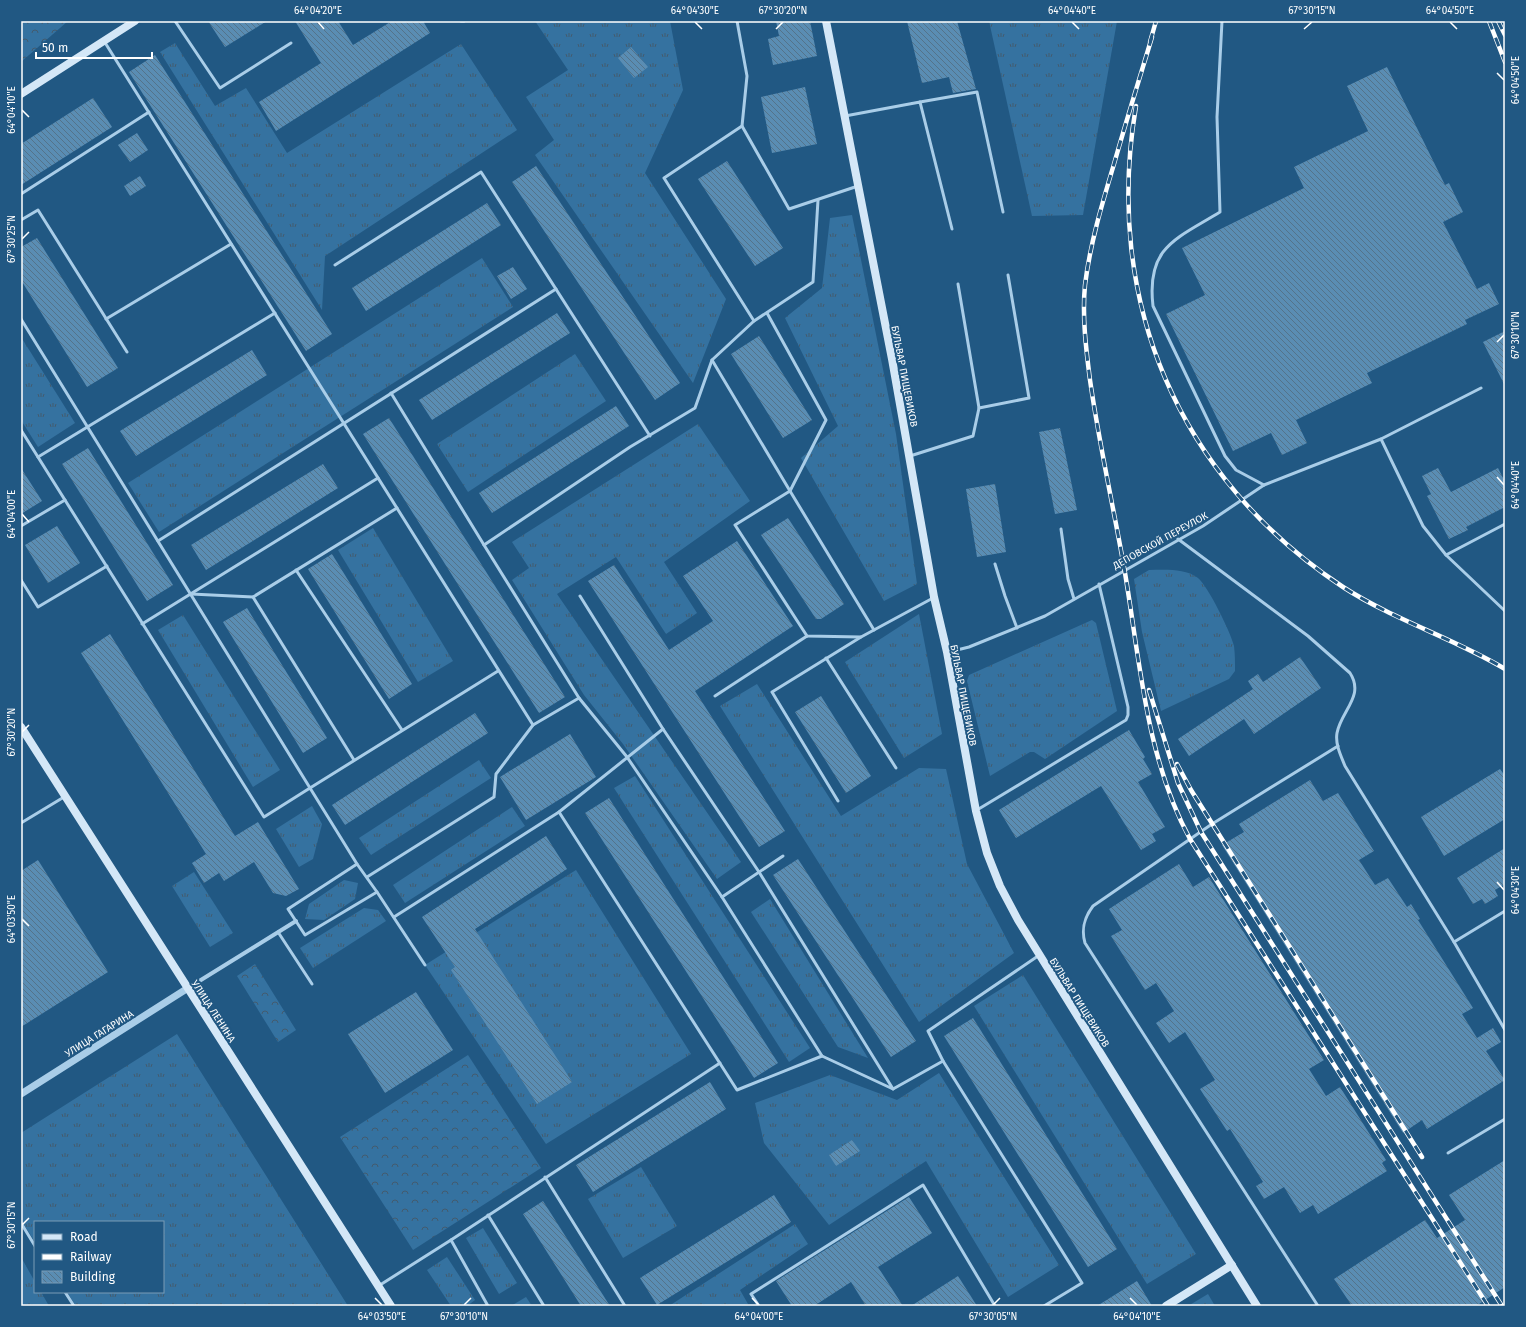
<svg xmlns="http://www.w3.org/2000/svg" width="1526" height="1327" font-family="'Fira Sans',sans-serif">
	<defs>
		<pattern id="grass-tufts" width="24" height="20" patternUnits="userSpaceOnUse"><rect width="24" height="20" fill="#3572a0"/><path d="M3 7l-1-3M5 7V3M7 7l1-3M15 17l-1-3M17 17v-4M19 17l1-3" fill="none" stroke="#435b6e"/></pattern>
		<pattern id="forest-crowns" width="20" height="18" patternUnits="userSpaceOnUse"><rect width="20" height="18" fill="#3572a0"/><path d="M2 6a3 3 0 1 1 6 0M12 15a3 3 0 1 1 6 0" fill="none" stroke="#435b6e"/></pattern>
		<pattern id="building-back-hatch" width="6" height="6" patternUnits="userSpaceOnUse"><rect width="6" height="6" fill="#5a8db3"/><path d="M-1 5l2 2M0 0l6 6M5-1l2 2" fill="none" stroke="#54738a"/></pattern>
	</defs>
	<rect width="100%" height="100%" fill="#215883"/>
	<g fill="url(#grass-tufts)">
		<path d="M535,21h135l13,69 -38,83 81,126 -33,84 -158,-228 19,-15 -28,-43 42,-27z"/>
		<path d="M989,21h128l-34,194 -51,1z"/>
		<path d="M175,43l40,63 31,-18 41,65 174,-109 56,86 -192,126 -3,54 -162,-258z"/>
		<path d="M852,215l44,219 21,150 -33,17 -83,-143 37,-32 -53,-108 37,-30 8,-70z"/>
		<path d="M482,258l31,49 -354,225 -31,-49z"/>
		<path d="M21,337l54,86 -37,24 -17,-27z"/>
		<path d="M575,354l31,47 -138,91 -31,-48z"/>
		<path d="M698,424l52,77 -86,61 33,51 -31,21 -50,-77 -59,37 184,268 -24,17 -94,-135 -39,-49 -72,-115 17,-12 -17,-26z"/>
		<path d="M373,528l80,133 -35,21 -80,-132z"/>
		<path d="M1149,570c16,0 35,-2 49,8 10,8 33,55 36,68 1,8 1,17 1,25l-6,8 -68,32 -19,-79 -8,-53z"/>
		<path d="M919,614l23,120 -38,24 -59,-96z"/>
		<path d="M183,615l97,155 -27,17 -95,-157z"/>
		<path d="M1092,620l4,3 21,88 -72,48 -11,-7h-4l-40,24 -23,-95 2,-6z"/>
		<path d="M757,684l84,132 78,-48 27,1 21,95 47,89 -95,69 -199,-316z"/>
		<path d="M479,760l12,18 -120,77 -12,-17z"/>
		<path d="M635,776l175,272 -21,14 -175,-274z"/>
		<path d="M312,806l10,18 -9,35 -14,8 -23,-38z"/>
		<path d="M512,807l13,19 -120,77 -12,-18z"/>
		<path d="M576,870l115,184 -145,90 -121,-179z"/>
		<path d="M194,872l39,61 -23,14 -38,-61z"/>
		<path d="M344,880l14,3 -3,16 -31,21 -19,-1 4,-15z"/>
		<path d="M770,899l98,159 -30,-11 -87,-135z"/>
		<path d="M364,908l14,2 8,11 -73,47 -13,-20z"/>
		<path d="M1023,975l173,279 -49,30 -173,-278z"/>
		<path d="M177,1034l171,272h-272l-9,-14h96v-70h-128v20l-14,-22v-87z"/>
		<path d="M939,1073l120,192 -51,32 -82,-136 -97,64 -65,-82 -9,-40 75,-28 67,25z"/>
		<path d="M641,1167l36,59 -54,32 -35,-59z"/>
		<path d="M795,1224l13,20 -68,46 8,14 -4,2h-75z"/>
		<path d="M483,1228l34,55 -18,11 -33,-56z"/>
		<path d="M21,1257l14,25v10h6l8,14h-28z"/>
		<path d="M447,1257l28,43 -8,6h-16l-24,-36z"/>
		<path d="M1208,1294l7,12h-27z"/>
		<path d="M526,1297l6,9h-21z"/>
	</g>
	<g fill="url(#forest-crowns)">
		<path d="M21,21h47l-47,41z"/>
		<path d="M255,964l41,66 -18,12 -41,-66z"/>
		<path d="M468,1055l73,113 -128,82 -73,-113z"/>
	</g>
	<g fill="url(#building-back-hatch)">
		<path d="M208,21h59l-42,26z"/>
		<path d="M295,21h43l15,24 39,-24h31l7,12 -154,98 -17,-29 62,-39z"/>
		<path d="M776,21h34l7,35 -44,9 -5,-26 11,-3z"/>
		<path d="M907,21h50l19,68 -23,4 -4,-16 -27,6z"/>
		<path d="M631,47l17,20 -14,11 -16,-20z"/>
		<path d="M155,55l177,279 -26,17 -177,-279z"/>
		<path d="M1387,67l58,118 4,-2 14,29 -20,10 34,67 12,-6 10,21 -34,16 2,4 -100,49 5,10 -76,37 11,23 -25,12 -11,-22 -38,18 -67,-137 39,-19 -23,-47 122,-60 -10,-21 74,-36 -21,-45z"/>
		<path d="M805,87l12,57 -45,9 -11,-56z"/>
		<path d="M93,98l19,29 -91,58v-41z"/>
		<path d="M137,133l11,17 -18,12 -12,-17z"/>
		<path d="M727,161l56,87 -28,18 -57,-87z"/>
		<path d="M536,166l144,217 -25,17 -143,-218z"/>
		<path d="M140,176l6,10 -16,10 -6,-10z"/>
		<path d="M487,203l14,22 -135,86 -14,-23z"/>
		<path d="M37,238l81,130 -31,19 -66,-107v-33z"/>
		<path d="M513,267l14,22 -16,10 -14,-23z"/>
		<path d="M557,313l13,20 -138,87 -13,-20z"/>
		<path d="M1505,331v55l-22,-44z"/>
		<path d="M759,336l53,84 -29,18 -52,-84z"/>
		<path d="M252,350l15,25 -131,81 -16,-25z"/>
		<path d="M616,406l13,20 -137,87 -13,-20z"/>
		<path d="M389,418l176,279 -26,16 -176,-279z"/>
		<path d="M1060,428l17,82 -22,4 -16,-82z"/>
		<path d="M88,448l85,137 -26,16 -85,-137z"/>
		<path d="M323,464l15,24 -132,82 -15,-25z"/>
		<path d="M21,468l21,33 -21,13z"/>
		<path d="M1438,468l13,24 47,-24 7,14v25l-39,20 2,3 -19,9 -22,-43 4,-2 -9,-18z"/>
		<path d="M995,484l11,68 -29,5 -11,-68z"/>
		<path d="M788,518l56,86 -23,15h-5l-55,-84z"/>
		<path d="M57,526l23,37 -32,20 -23,-38z"/>
		<path d="M737,541l56,85 -98,65 90,140 -26,16 -171,-266 26,-16 55,85 44,-29 -30,-45z"/>
		<path d="M332,554l80,130 -23,15 -81,-130z"/>
		<path d="M247,608l80,130 -24,15 -80,-131z"/>
		<path d="M110,634l125,202 23,-14 41,67 -13,7 -13,-3 -19,-31 -30,19 -5,-8 -15,10 -12,-20 14,-9 -125,-201z"/>
		<path d="M1300,657l21,31 -67,46 -10,-15 -55,37 -11,-17 75,-50 -5,-8 10,-7 5,8z"/>
		<path d="M821,696l50,80 -25,17 -51,-81z"/>
		<path d="M475,713l13,20 -143,92 -13,-20z"/>
		<path d="M1129,730l16,27 -2,2 9,15 -14,8 27,45 -13,7 4,7 -15,9 -40,-64 -85,52 -17,-28z"/>
		<path d="M570,734l26,43 -70,43 -26,-43z"/>
		<path d="M1500,769l5,7v43l-61,37 -23,-39z"/>
		<path d="M1310,780l13,21 15,-8 36,58 -15,9 16,25 13,-7 19,29 4,-3 9,15 -2,1 55,88 -11,6 15,24 16,-10 8,14 -15,9 19,29 -78,49 -5,-9 -19,13 -181,-288 22,-13 -5,-8z"/>
		<path d="M609,798l169,265 -24,15 -169,-265z"/>
		<path d="M546,836l21,33 -92,60 97,153 -35,22 -86,-134 4,-3 -33,-50z"/>
		<path d="M1505,848v36l-10,6 3,6 -13,8 -3,-5 -9,5 -16,-26z"/>
		<path d="M798,859l118,182 -25,16 -118,-182z"/>
		<path d="M38,860l70,112 -87,55v-156z"/>
		<path d="M1179,864l14,23 16,-10 115,183 -15,9 17,27 14,-9 46,73 -4,3 5,8 -69,43 -5,-9 -13,8 -16,-26 -20,12 -8,-13 7,-4 -33,-53 -3,2 -27,-42 15,-9 -30,-48 -16,11 -13,-20 18,-12 -18,-28 -11,7 -34,-54 11,-6 -13,-21z"/>
		<path d="M416,992l37,58 -68,43 -37,-59z"/>
		<path d="M973,1018l144,231 -29,18 -144,-231z"/>
		<path d="M710,1082l16,27 -133,83 -17,-27z"/>
		<path d="M852,1140l8,11 -24,15 -7,-11z"/>
		<path d="M1505,1160v127l-29,19h-124l-18,-27 91,-59 12,18 28,-18 -16,-25z"/>
		<path d="M774,1195l17,27 -134,83 -17,-27z"/>
		<path d="M909,1197l23,36 -54,34 25,39h-37l-15,-24 -37,24h-22l-16,-25z"/>
		<path d="M543,1201l67,105h-29l-58,-92z"/>
		<path d="M958,1276l19,30h-66z"/>
		<path d="M1137,1281l15,25h-55z"/>
	</g>
	<g fill="none" stroke-linecap="round" stroke-linejoin="round">
		<g stroke="#a9cde8" stroke-width="3">
			<path d="M175,21l45,67 71,-45"/>
			<path d="M461,21h3"/>
			<path d="M737,21l10,55 -5,50 47,83 69,-23"/>
			<path d="M1222,21l-5,96 3,95c-44,27 -74,35 -67,94l72,150 11,14 28,15"/>
			<path d="M104,41l429,684 46,-27 -95,-153 146,-98 65,-39 17,-48 42,-39 59,-39 5,-82"/>
			<path d="M920,102l57,-10 26,120"/>
			<path d="M845,116l75,-14 32,127"/>
			<path d="M742,126l-78,52 90,143"/>
			<path d="M21,194l128,-82"/>
			<path d="M21,220l17,-10 89,142"/>
			<path d="M335,265l146,-93 169,264"/>
			<path d="M958,284l21,124"/>
			<path d="M767,313l59,107 -36,71"/>
			<path d="M21,319l289,469 188,-117"/>
			<path d="M106,319l125,-75"/>
			<path d="M712,360l78,131"/>
			<path d="M391,393l93,152"/>
			<path d="M21,430l243,387 46,-29 47,76"/>
			<path d="M1381,439l42,87 23,29 59,56"/>
			<path d="M910,456l63,-20 6,-28 50,-10 -21,-123"/>
			<path d="M38,457l237,-144"/>
			<path d="M21,526l44,-26"/>
			<path d="M1061,529l7,50 6,20"/>
			<path d="M1178,539l130,97 42,37c15,23 -9,38 -13,60 -2,11 4,23 8,33l109,176 51,88"/>
			<path d="M158,541l398,-252"/>
			<path d="M1446,555l59,-31"/>
			<path d="M995,564l10,32 12,32"/>
			<path d="M296,570l106,160"/>
			<path d="M21,580l17,27 69,-41"/>
			<path d="M191,594l62,3 144,-89"/>
			<path d="M580,596l83,133 96,143 134,217"/>
			<path d="M253,597l101,163"/>
			<path d="M142,624l236,-146"/>
			<path d="M861,637l-54,-1 -72,-111 55,-34 84,139"/>
			<path d="M949,652l20,-5 76,-31 158,-90 61,-41 117,-46 100,-51"/>
			<path d="M826,658l70,110"/>
			<path d="M715,696l92,-60"/>
			<path d="M579,698l48,59 95,140 100,159 71,33 50,-28 -15,-30 110,-75"/>
			<path d="M663,729l-104,83 178,278 85,-34"/>
			<path d="M838,801l-66,-109 89,-55 72,-39"/>
			<path d="M977,810l149,-90 2,-5v-8l-29,-123"/>
			<path d="M21,823l43,-26"/>
			<path d="M357,864l20,28 -72,43 -17,-26z"/>
			<path d="M367,877l127,-80 2,-23 37,-49"/>
			<path d="M377,892l48,73"/>
			<path d="M722,897l61,-41"/>
			<path d="M394,917l165,-105"/>
			<path d="M278,932l34,52"/>
			<path d="M1454,942l51,-31"/>
			<path d="M943,1061l139,222 -38,23"/>
			<path d="M1448,1153l57,-34"/>
			<path d="M545,1177l80,129"/>
			<path d="M488,1215l56,91"/>
			<path d="M21,1223l14,23"/>
			<path d="M451,1240l269,-177"/>
			<path d="M380,1285l71,-45 37,66"/>
			<path d="M65,1292l9,14"/>
			<path d="M759,1306l-8,-12 172,-109 72,121"/>
			<path d="M1318,1306l-233,-363c-4,-14 -1,-25 8,-37l119,-82 126,-78"/>
		</g>
		<path stroke="#a9cde8" stroke-width="4" d="M188,988l108,-67"/>
		<path stroke="#a9cde8" stroke-width="7" d="M21,1094l167,-106"/>
		<g stroke="#d4e7f7" stroke-width="8">
			<path d="M826,21l66,338 42,238 13,55 29,159 11,42 13,33 18,34 239,386"/>
			<path d="M21,94l114,-73"/>
			<path d="M21,727l370,579"/>
			<path d="M1166,1306l66,-41"/>
		</g>
		<defs>
			<g id="rail">
				<path d="M1489,21l16,41"/>
				<path d="M1498,21l7,14"/>
				<path d="M1152,37c-13,43 -26,85 -38,127 -12,40 -24,80 -29,121 -3,31 1,64 5,95 9,63 23,125 34,187 16,92 21,189 66,272l298,467"/>
				<path d="M1150,42l6,-21"/>
				<path d="M1136,106c-33,194 42,372 207,481 51,33 110,51 162,82"/>
				<path d="M1149,690l29,93 23,49 301,474"/>
				<path d="M1177,764l14,26 231,367"/>
			</g>
		</defs>
		<use href="#rail" stroke="#fff" stroke-width="4.5"/>
		<use href="#rail" stroke="#215883" stroke-width="3" stroke-dasharray="9" stroke-linecap="butt"/>
	</g>
	<path fill="none" stroke="#fff" stroke-width="1.5" d="M318,22l6,7M695,22l7,7M1072,22l7,7M1450,22l7,7M776,29l7,-7M1304,29l8,-7M1497,73l7,7M22,110l7,7M22,239l7,-7M1497,342l7,-7M1497,477l7,8M22,514l7,8M22,732l7,-7M1497,882l7,8M22,919l7,7M22,1225l7,-7M375,1298l7,7M752,1298l7,7M1130,1298l7,7M464,1305l7,-7M993,1305l7,-7"/>
	<g text-anchor="middle" stroke-width="4" stroke-linejoin="round" paint-order="stroke">
		<g font-size="10" fill="#fff" stroke="#215883">
			<text transform="translate(905 376) rotate(79)" y="4">БУЛЬВАР ПИЩЕВИКОВ</text>
			<text transform="translate(1160 540) rotate(-29)" y="4">ДЕПОВСКОЙ ПЕРЕУЛОК</text>
			<text transform="translate(964 695) rotate(79)" y="4">БУЛЬВАР ПИЩЕВИКОВ</text>
			<text transform="translate(1080 1002) rotate(58)" y="4">БУЛЬВАР ПИЩЕВИКОВ</text>
			<text transform="translate(214 1011) rotate(57)" y="4">УЛИЦА ЛЕНИНА</text>
			<text transform="translate(99 1033) rotate(-32)" y="4">УЛИЦА ГАГАРИНА</text>
		</g>
	</g>
	<rect width="1526" height="1327" fill="none" stroke="#215883" stroke-width="44"/>
	<rect x="34" y="1221" width="130" height="72" fill="#215883" stroke="#7a9bb5"/>
	<rect x="42" y="1234" width="20" height="6" fill="#d4e7f7" stroke="#7a9bb5"/>
	<text x="70" y="1241" font-size="12" fill="#ffffff">Road</text>
	<rect x="42" y="1254" width="20" height="6" fill="#ffffff" stroke="#7a9bb5"/>
	<text x="70" y="1261" font-size="12" fill="#ffffff">Railway</text>
	<rect x="42" y="1271" width="20" height="12" fill="url(#building-back-hatch)" stroke="#7a9bb5"/>
	<text x="70" y="1281" font-size="12" fill="#ffffff">Building</text>
	<path d="M36 52v6h116v-6" fill="none" stroke="#ffffff" stroke-width="2"/>
	<text x="42" y="52" font-size="12" fill="#ffffff" stroke="#215883" stroke-width="3" paint-order="stroke">50 m</text>
	<rect x="22" y="22" width="1482" height="1283" fill="none" stroke="#fff" stroke-width="1.5"/>
	<g font-size="10" text-anchor="middle" fill="#fff">
		<text x="318" y="14">64°04'20"E</text>
		<text x="695" y="14">64°04'30"E</text>
		<text x="783" y="14">67°30'20"N</text>
		<text x="1072" y="14">64°04'40"E</text>
		<text x="1312" y="14">67°30'15"N</text>
		<text x="1450" y="14">64°04'50"E</text>
		<text transform="translate(1515 80) rotate(-90)" y="4">64°04'50"E</text>
		<text transform="translate(11 110) rotate(-90)" y="4">64°04'10"E</text>
		<text transform="translate(11 239) rotate(-90)" y="4">67°30'25"N</text>
		<text transform="translate(1515 335) rotate(-90)" y="4">67°30'10"N</text>
		<text transform="translate(1515 485) rotate(-90)" y="4">64°04'40"E</text>
		<text transform="translate(11 514) rotate(-90)" y="4">64°04'00"E</text>
		<text transform="translate(11 732) rotate(-90)" y="4">67°30'20"N</text>
		<text transform="translate(1515 890) rotate(-90)" y="4">64°04'30"E</text>
		<text transform="translate(11 919) rotate(-90)" y="4">64°03'50"E</text>
		<text transform="translate(11 1225) rotate(-90)" y="4">67°30'15"N</text>
		<text x="382" y="1320">64°03'50"E</text>
		<text x="464" y="1320">67°30'10"N</text>
		<text x="759" y="1320">64°04'00"E</text>
		<text x="993" y="1320">67°30'05"N</text>
		<text x="1137" y="1320">64°04'10"E</text>
	</g>
</svg>
